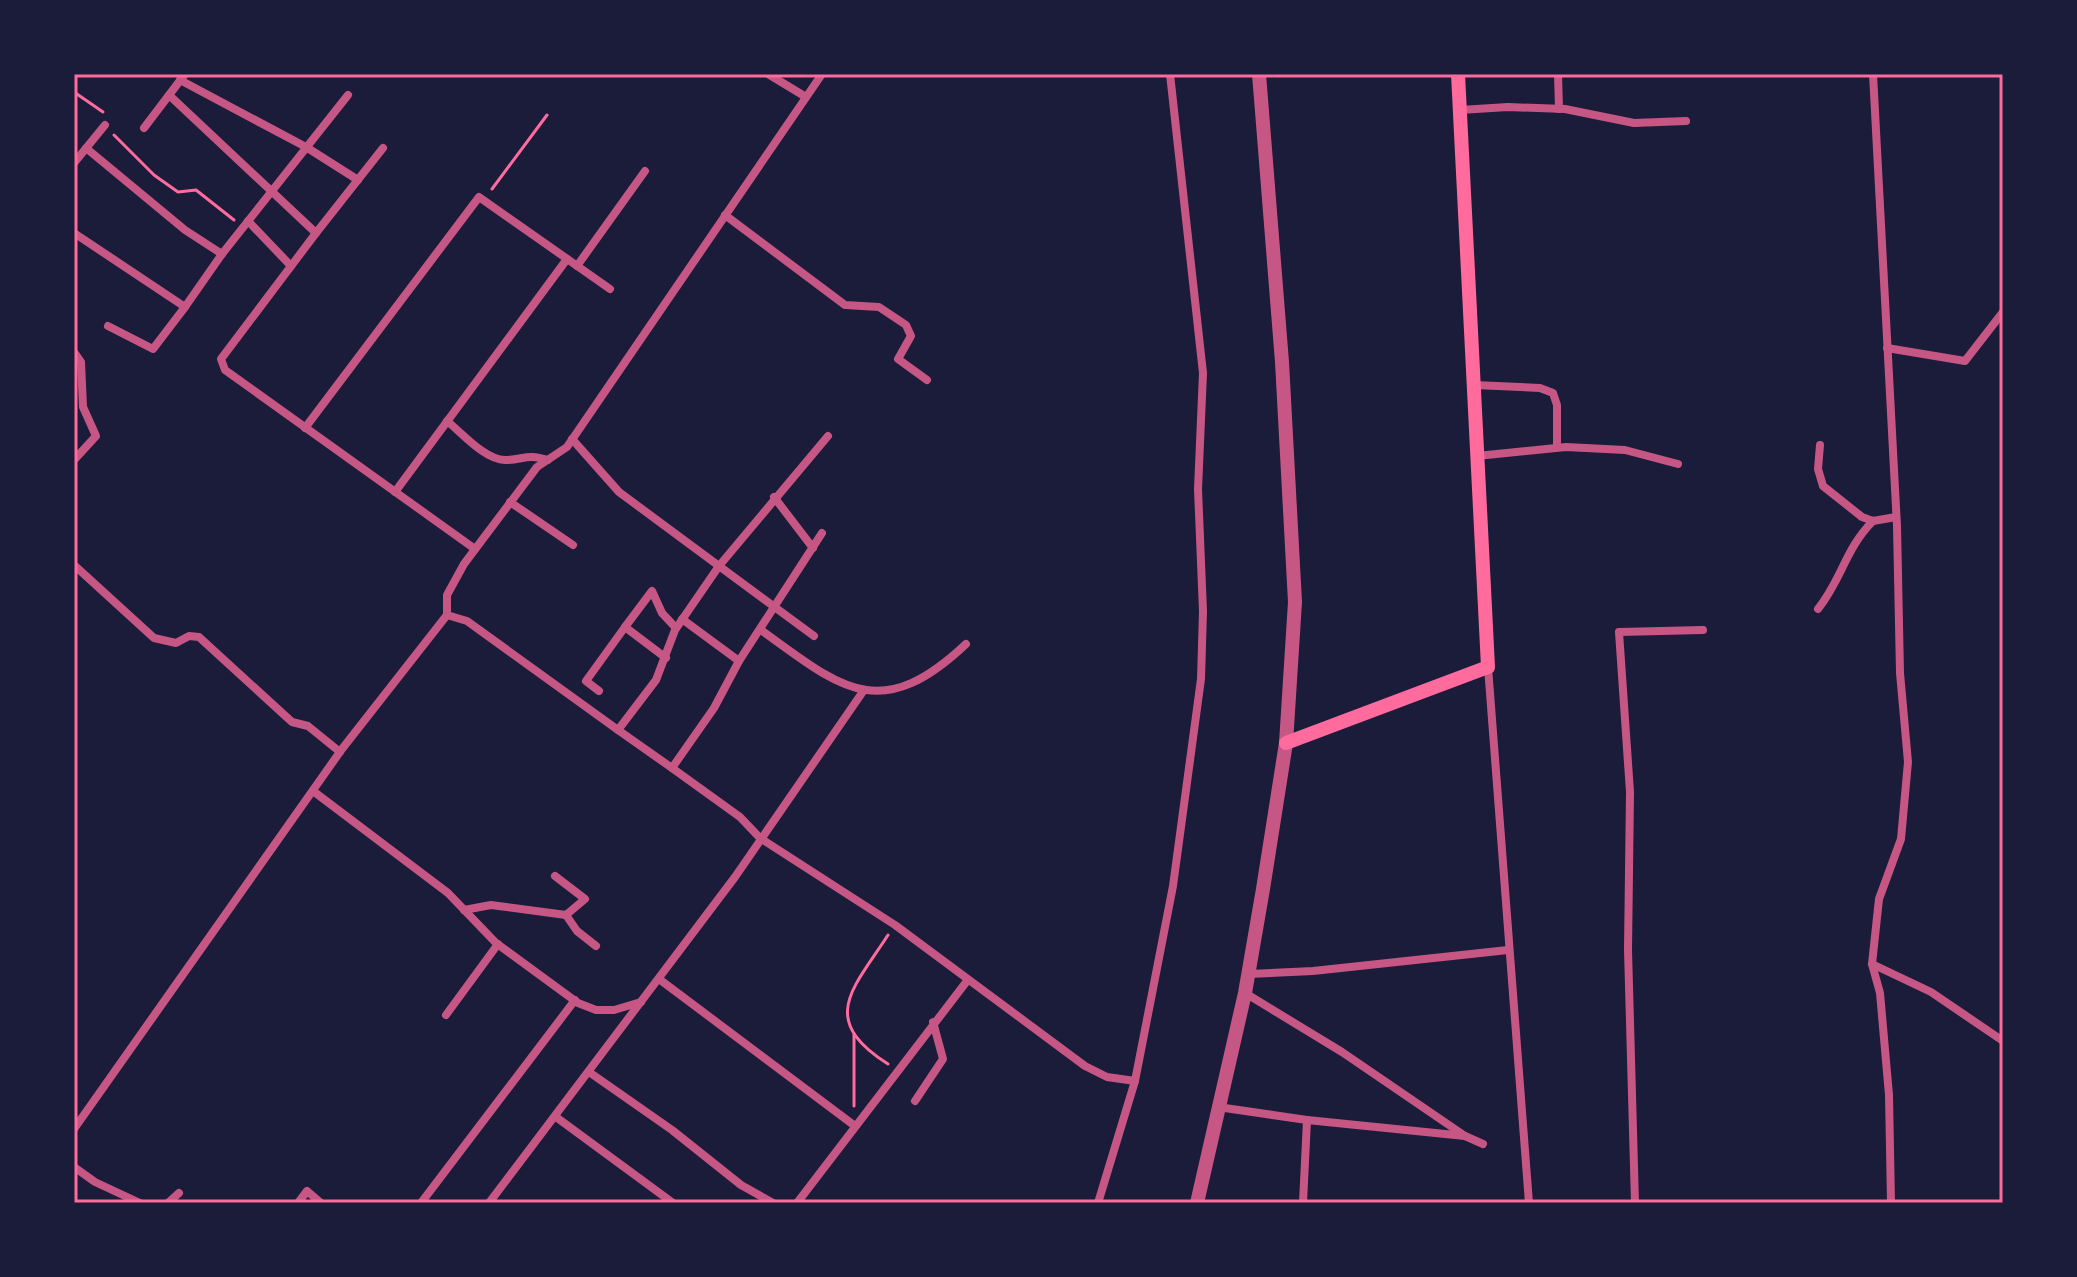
<svg xmlns="http://www.w3.org/2000/svg" width="2077" height="1277" font-family="Lora,serif">
	<rect width="100%" height="100%" fill="#1b1b3a"/>
	<g fill="none" stroke-linecap="round" stroke-linejoin="round">
		<g stroke="#ff6b9d" stroke-width="3">
			<path d="M74,92l29,20"/>
			<path d="M114,135l40,40 24,17 18,-2 38,30"/>
			<path d="M492,189l55,-74"/>
			<path d="M854,1034v72"/>
			<path d="M888,1064c-71,-45 -34,-76 0,-129"/>
		</g>
		<g stroke="#c65784" stroke-width="8">
			<path d="M768,74l38,23"/>
			<path d="M1558,74l1,35"/>
			<path d="M1873,74l24,452 3,147 8,89 -7,77 -22,60 -7,65 8,29 9,102 2,108"/>
			<path d="M180,80l126,67 52,33"/>
			<path d="M169,95l147,138 67,-85"/>
			<path d="M1460,110l48,-3 57,2 69,14 52,-2"/>
			<path d="M144,128l41,-54"/>
			<path d="M86,148l99,82 37,24"/>
			<path d="M74,163l31,-38"/>
			<path d="M725,215l120,90 34,2 27,18 5,11 -13,23 29,21"/>
			<path d="M248,221l43,45"/>
			<path d="M74,233l111,74 37,-53 126,-159"/>
			<path d="M316,233l-95,126 4,11 250,179"/>
			<path d="M577,266l68,-95"/>
			<path d="M108,326l45,23 32,-42"/>
			<path d="M1887,348l78,13 38,-49"/>
			<path d="M74,352l7,10 2,45 13,29 -22,24"/>
			<path d="M1474,385l66,3 13,5 4,12v42"/>
			<path d="M447,421c15,12 38,39 58,39 19,0 21,-7 43,0"/>
			<path d="M305,428l174,-231 131,92"/>
			<path d="M572,439l47,53 100,74 109,-130"/>
			<path d="M1820,445l-2,24 5,17 39,31 11,4 23,-4"/>
			<path d="M1477,456l89,-9 59,3 53,14"/>
			<path d="M395,492l172,-233"/>
			<path d="M774,497l39,51"/>
			<path d="M510,502l63,43"/>
			<path d="M74,565l80,73 22,5 13,-7 10,1 93,85 16,4 32,26"/>
			<path d="M1818,609c24,-30 27,-60 55,-88"/>
			<path d="M447,615l20,6 151,109 38,-50 19,-50 44,-64 95,70"/>
			<path d="M682,619l57,42 83,-128"/>
			<path d="M761,630c80,58 119,95 205,14"/>
			<path d="M666,658l-41,-31 27,-36 10,22 14,15"/>
			<path d="M1488,667l41,536"/>
			<path d="M599,691l-13,-10 39,-54"/>
			<path d="M618,730l54,38 42,-60 25,-47"/>
			<path d="M672,768l68,49 20,21 135,87 190,141 22,11 28,4"/>
			<path d="M313,791l135,102 48,50 82,60 18,7h18l27,-8"/>
			<path d="M464,910l27,-5 75,10 19,-16 -30,-23"/>
			<path d="M566,915l11,16 19,15"/>
			<path d="M1872,964l59,28 72,49"/>
			<path d="M1248,974l65,-3 195,-21"/>
			<path d="M659,979l196,147"/>
			<path d="M1245,993l97,59 123,84"/>
			<path d="M446,1015l52,-71"/>
			<path d="M589,1072l83,58 69,55 32,18"/>
			<path d="M915,1101l28,-42 -10,-37"/>
			<path d="M1218,1107l89,13 -4,83"/>
			<path d="M556,1117l117,86"/>
			<path d="M1307,1120l158,16 18,8"/>
			<path d="M74,1129l268,-380 105,-134v-20l17,-31 73,-97 30,-20 255,-373"/>
			<path d="M74,1167l21,15 45,21"/>
			<path d="M168,1203l11,-10"/>
			<path d="M298,1203l9,-12 14,12"/>
			<path d="M421,1203l154,-203"/>
			<path d="M489,1203l246,-326 129,-187"/>
			<path d="M797,1203l170,-222"/>
			<path d="M1098,1203l37,-122 38,-195 28,-207 2,-68 -5,-122 5,-116 -33,-299"/>
			<path d="M1635,1203l-7,-253 2,-158 -11,-160 84,-2"/>
		</g>
		<path stroke="#c65784" stroke-width="14" d="M1197,1203l48,-210 18,-104 23,-146 9,-141 -13,-240 -23,-288"/>
		<path stroke="#ff6b9d" stroke-width="14" d="M1286,743l202,-76 -30,-593"/>
	</g>
	<rect width="2077" height="1277" fill="none" stroke="#1b1b3a" stroke-width="152"/>
	<rect x="76" y="76" width="1925" height="1125" fill="none" stroke="#ff6b9d" stroke-width="3"/>
</svg>
